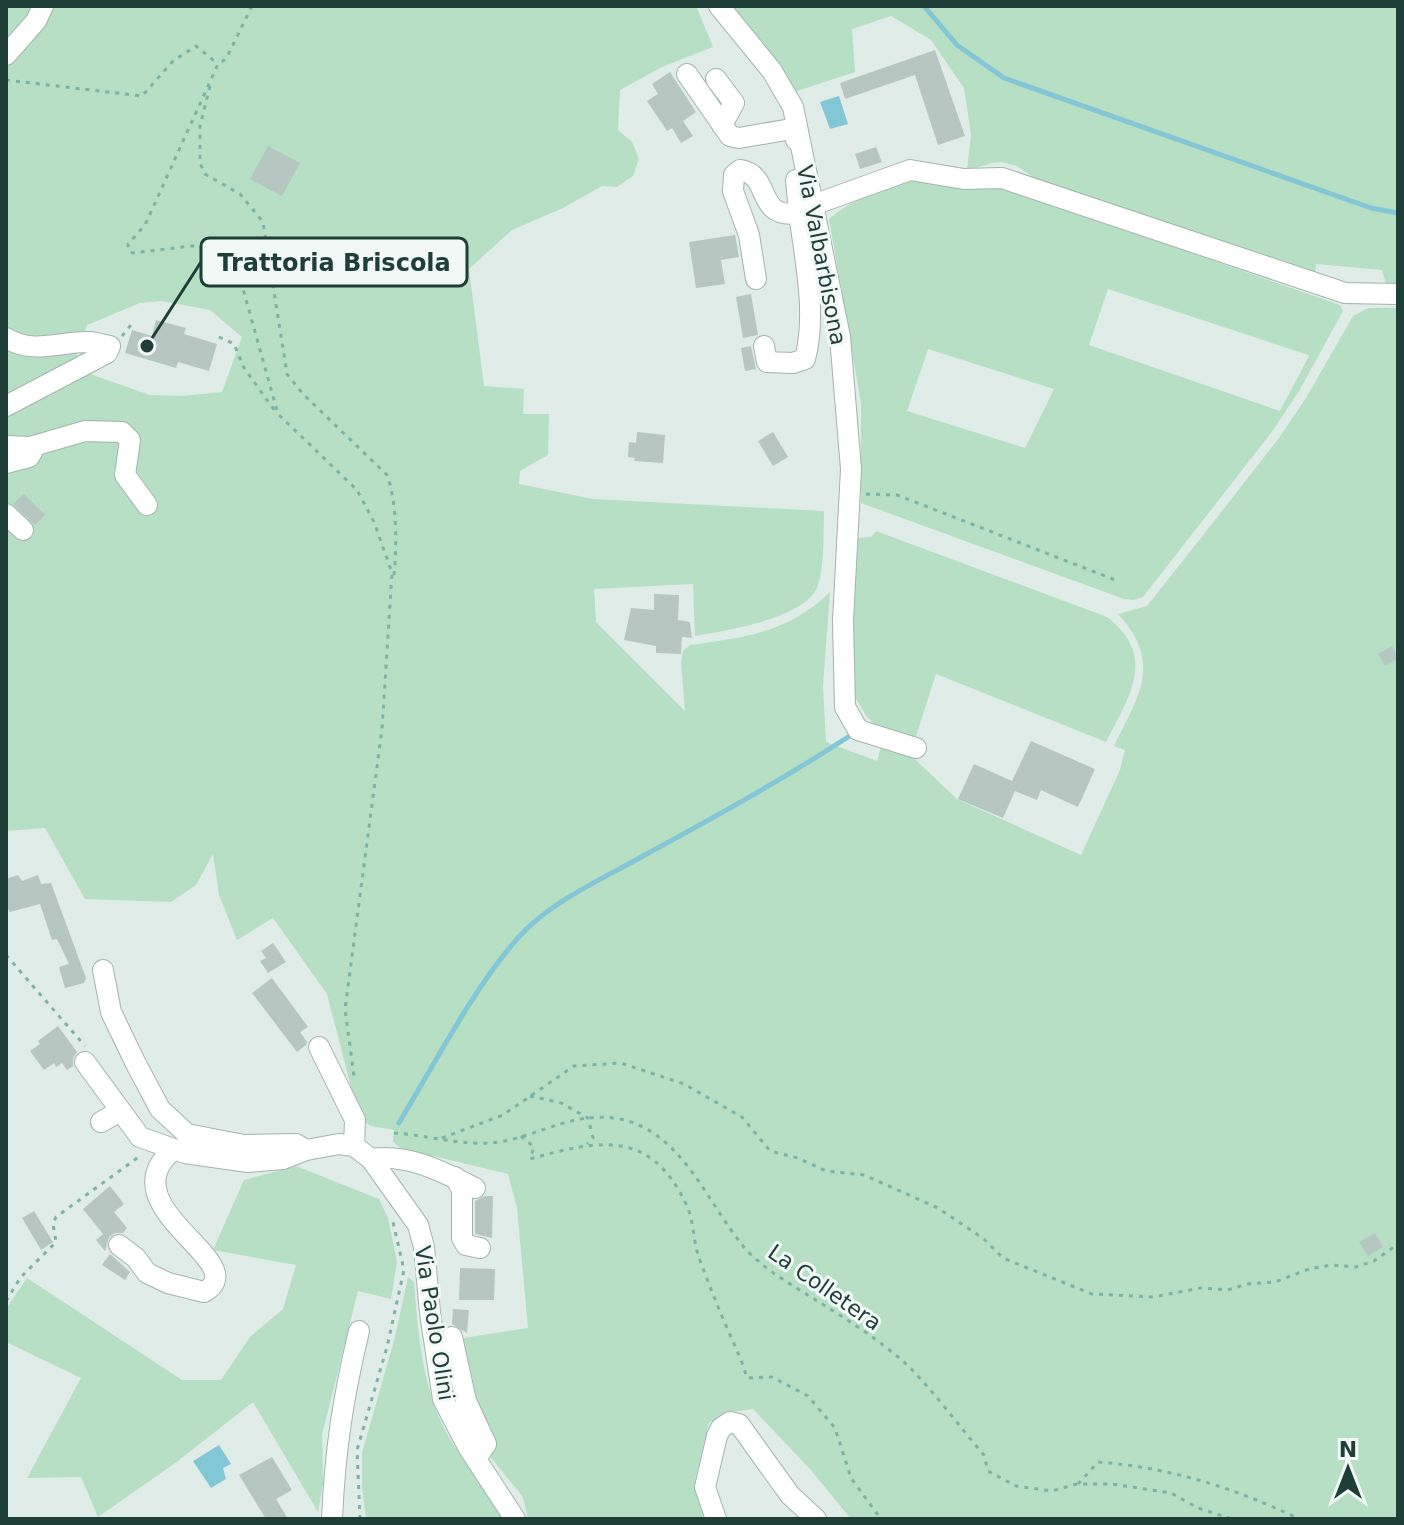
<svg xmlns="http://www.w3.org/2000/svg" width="1404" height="1525" font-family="'DejaVu Sans',sans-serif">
	<rect width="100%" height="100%" fill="#e0ece7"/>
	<g fill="#b7dfc3" fill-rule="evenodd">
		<path d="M6,6h690l17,41 -51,20 -42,23 -2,40 14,12 7,17 -6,17 -16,11 -15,-1 -39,22 -51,22 -43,39 15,117 40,3 -1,25h26l-1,41 -28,16 -1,13 74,15 231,12c-1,23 1,52 -6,74 -10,33 -93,46 -123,51l-2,-52 -99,5 2,33 89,89 -4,-49 2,-11 7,-6c55,-8 98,-12 140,-53l-7,94 3,56 51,19 5,-18 21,5 54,51 124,56 39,-85 5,-20 -11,-4c25,-51 49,-83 4,-132l29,-8 57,-72 75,-96 27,-40 47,-82 15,-8h30v1211h-547l-41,-50 -57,-60 -30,4 -14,10 -14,57 11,39h-178l-5,-22 -35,-43 -44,-113 84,-13 -11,-120 -9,-34 -108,-26 -7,-7 1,-11 -23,-4 -12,-8 -32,-124 -54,-76 -36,22 -18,-45 -6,-41 -17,31 -25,17 -86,-3 -40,-71 -39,3zM162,301l48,9 32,27 -20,55 -40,4 -32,-1 -77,-27 14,-43 53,-22z"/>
		<path d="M727,6h671v278h-12l-4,-14 -66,-6 -1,15 -278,-99 -20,-14 -16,-4 -10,1 -24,8 4,-37 -7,-46 -33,-48 -40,-24 -39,13 3,43 -61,20z"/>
		<path d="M911,180l98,9 331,116 3,6 -44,80 -28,42 -128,164 -9,3 -10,-1 -263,-96v-100l-32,-184c25,-21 52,-30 82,-39zM1108,289l200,66 1,1 -29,55 -191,-66zM928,349l126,40 -29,59 -118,-37z"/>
		<path d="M876,531l231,86c51,39 22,80 -1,125l-170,-68 -22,68 -34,-11 -15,-17 -15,-26 3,-145 6,-5 12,-1z"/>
		<path d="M296,1166l83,33 9,19 9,44 -6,37 -33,-8 -36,144 1,49 -5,28 -65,-110 -75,59 -80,56 -17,-40 -54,1 54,-100 -75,-36v-33l21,-31 155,102h39l29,-43 33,-28 13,-44 -83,-15 31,-70z"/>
		<path d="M408,1277l6,5c4,51 8,103 32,150 16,30 42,56 57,87h-137l-4,-32v-34l33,-116z"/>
	</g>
	<g fill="#83c7d6">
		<path d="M839,96l9,28 -18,5 -10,-27z"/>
		<path d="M219,1445l12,19 -8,4 3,11 -15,9 -18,-27z"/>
	</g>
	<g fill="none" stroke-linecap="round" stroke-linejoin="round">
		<g stroke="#83c7d6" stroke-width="5">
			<path d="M924,6l33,39 47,33 367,130 27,5"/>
			<path d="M399,1123c35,-58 74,-134 118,-184 32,-37 84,-59 126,-83 70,-38 139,-76 205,-119"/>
		</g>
	</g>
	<g fill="#b5c7c0">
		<path d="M935,50l30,86 -27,9 -23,-70 -70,24 -5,-16z"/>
		<path d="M670,72l26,40 -13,9 10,15 -12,7 -9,-15 -5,3 -20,-30 11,-7 -6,-10z"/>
		<path d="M268,146l32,17 -18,33 -32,-17z"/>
		<path d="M876,147l6,15 -22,7 -5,-15z"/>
		<path d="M735,235l4,22 -18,3 4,24 -29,4 -7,-46z"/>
		<path d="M751,294l7,41 -15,3 -7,-41z"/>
		<path d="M156,320l30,8 -2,6 33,10 -8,27 -31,-9 -2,6 -51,-15 7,-23 20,6z"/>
		<path d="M751,346l5,23 -11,2 -4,-23z"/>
		<path d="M637,432l28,3 -2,28 -29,-2 1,-3 -7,-1 1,-15 7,1z"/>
		<path d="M773,432l15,25 -15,9 -15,-25z"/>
		<path d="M24,494l21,21 -10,10 -22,-21z"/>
		<path d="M654,594l25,1 -1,25 12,2 2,16 -10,-1 -1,17 -25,-1v-7l-32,-6 7,-32 23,2z"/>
		<path d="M1392,646l6,12 -13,8 -7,-12z"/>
		<path d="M1031,741l64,28 -17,38 -37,-17 -4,10 -22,-9 -12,27 -45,-19 16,-35 38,17z"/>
		<path d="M18,875l4,6 16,-6 3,9 10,-1 35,95 -2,5 -19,5 -6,-21 10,-3 -12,-25 -5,1 -12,-36 -30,8 -4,-6v-27z"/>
		<path d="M273,943l13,19 -18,11 -8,-12 6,-3 -5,-7z"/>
		<path d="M272,978l36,49 -8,5 7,10 -1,3 -9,7 -45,-59z"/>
		<path d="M58,1026l19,26 -4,6v8l-6,4 -5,-7 -6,4 -2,-4 -10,7 -14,-19 10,-7 -2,-3z"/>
		<path d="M110,1186l14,18 -10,8 13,16 -4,5h-8l-6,4 -4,14 -9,-11 7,-6 -20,-25z"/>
		<path d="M485,1196h8l-1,42 -17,-4v-33z"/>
		<path d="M34,1211l19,31 -12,8 -19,-32z"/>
		<path d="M1375,1233l8,14 -15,9 -9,-14z"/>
		<path d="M110,1254l20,18 -5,8 -23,-15z"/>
		<path d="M460,1268l35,1 -1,31h-35z"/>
		<path d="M453,1309l16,1 -2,23 -15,-9z"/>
		<path d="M272,1457l20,33 -16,9 12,20h-22l-27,-44z"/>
	</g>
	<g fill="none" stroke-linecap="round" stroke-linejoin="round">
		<defs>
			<g id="minor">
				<path d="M719,6l53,65 21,36 47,230 11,132 -8,152 2,86 13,23 58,18"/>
				<path d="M6,55l30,-34 7,-15"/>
				<path d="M687,74l43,62 9,2 58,-10 -1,12"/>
				<path d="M716,79l18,24 -12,22"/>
				<path d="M813,205l97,-35 54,9 38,-1 343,115 53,1"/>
				<path d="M756,279l-7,-44 -16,-44 1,-16 6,-5c33,5 14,50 59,43l-3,-33"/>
				<path d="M6,338c27,17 55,3 84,4 7,1 14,3 20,4l-3,7 -101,53"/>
				<path d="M764,346l3,16 26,1 12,-4c12,-46 0,-99 -6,-146"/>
				<path d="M6,446l24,1 2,5 -3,5 -23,6"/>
				<path d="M30,447l55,-16 37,1 8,8 -5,35 22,30"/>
				<path d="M6,514l17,16"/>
				<path d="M103,970l8,42 24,50 25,47 27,25 57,11 52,-1 10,6"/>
				<path d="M319,1047l36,73 -1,26"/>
				<path d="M85,1062l55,75 45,16 63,9 35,-3 23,-9 33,-6 15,2 17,13 47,66 6,22 6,66 13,86 25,48 47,72"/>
				<path d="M101,1122l19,-11"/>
				<path d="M371,1159c37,-6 72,13 104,29"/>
				<path d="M455,1177l7,13v48l4,7 14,3"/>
				<path d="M119,1245l17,13 11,15 21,10 36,9c53,-29 -100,-85 -30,-143"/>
				<path d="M452,1337l14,64 20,43 -10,15"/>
				<path d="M332,1519c3,-69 11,-121 27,-188"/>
				<path d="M716,1519l-11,-32 12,-51 4,-8 9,-6 9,2 51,71 26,24"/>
			</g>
		</defs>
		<use href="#minor" stroke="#a2b4af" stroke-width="22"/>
		<g stroke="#7db3a4" stroke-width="3" stroke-dasharray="4 6" stroke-linecap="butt">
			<path d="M252,6l-26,53 -8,5 -73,161 -17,19 1,7 4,2 58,-7 27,1 18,17 42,150 79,76 17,32 18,51 -10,156 -37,280 9,67"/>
			<path d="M287,6h5"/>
			<path d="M6,80l136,16 31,-35 23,-15 22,18"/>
			<path d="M210,86l-10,40v37l5,11 35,20 23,28 24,152 16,20 84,81c10,27 10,71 7,100"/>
			<path d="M122,336l12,-15"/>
			<path d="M219,337l15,7 10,24 31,43"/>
			<path d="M866,494l31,1 221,86"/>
			<path d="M6,955l79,91"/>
			<path d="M530,1096l31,7 27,15 5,20 -6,6"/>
			<path d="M394,1133c32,2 64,12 96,10 43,-3 77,-31 124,-25 66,9 92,83 129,128 19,22 44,36 68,51 32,20 66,41 94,66 26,24 55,65 79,92l4,16 28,15 36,5 25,-7h35l59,9 27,15 34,11"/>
			<path d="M521,1136l13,11 -4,12c68,-19 120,-31 156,45 8,16 7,37 13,54 8,21 16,42 25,63 8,19 17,36 23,57l25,-1 36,19 27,32 16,50 30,41"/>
			<path d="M442,1138l61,-23 71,-49 47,-3 63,21 58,33 28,34 28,7 28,13 38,4 74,33 46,31 19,19 89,36 61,3 48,-9 26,2 21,-6 27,-2 34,-13 23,-4 24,2 18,-6 24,-17"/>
			<path d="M6,1301l15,-24 35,-35 -3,-18 3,-7 84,-61"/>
			<path d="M1078,1484l20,-22c73,6 135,25 201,57"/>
			<path d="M360,1519l-3,-69 30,-103 17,-77 -11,-48"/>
		</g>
		<use href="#minor" stroke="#fff" stroke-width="20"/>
	</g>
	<g text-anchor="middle" stroke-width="6" stroke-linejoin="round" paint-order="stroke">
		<g font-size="22" fill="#1f3e37" stroke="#f1f8f5">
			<text transform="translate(822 255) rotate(79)" y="8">Via Valbarbisona</text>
			<text transform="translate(825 1287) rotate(35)" y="8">La Colletera</text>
			<text transform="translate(435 1323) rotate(81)" y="8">Via Paolo Olini</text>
		</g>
	</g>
	<path fill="none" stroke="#1f3e37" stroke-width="3" d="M147 346L201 262"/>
	<circle fill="#1f3e37" stroke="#f1f8f5" stroke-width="3" cx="147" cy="346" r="8"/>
	<rect fill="#f1f8f5" stroke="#1f3e37" stroke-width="3" x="201" y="238" width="266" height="48" rx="8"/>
	<g font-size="24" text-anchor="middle" font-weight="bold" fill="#1f3e37">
		<text x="334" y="271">Trattoria Briscola</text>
	</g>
	<rect width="1404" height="1525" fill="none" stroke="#1f3e37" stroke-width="16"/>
	<g transform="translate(1348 1469)" stroke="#f1f8f5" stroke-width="6" paint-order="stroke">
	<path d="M0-6L14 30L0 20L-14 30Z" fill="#1f3e37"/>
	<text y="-12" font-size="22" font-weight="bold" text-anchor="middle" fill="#1f3e37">N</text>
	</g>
</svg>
